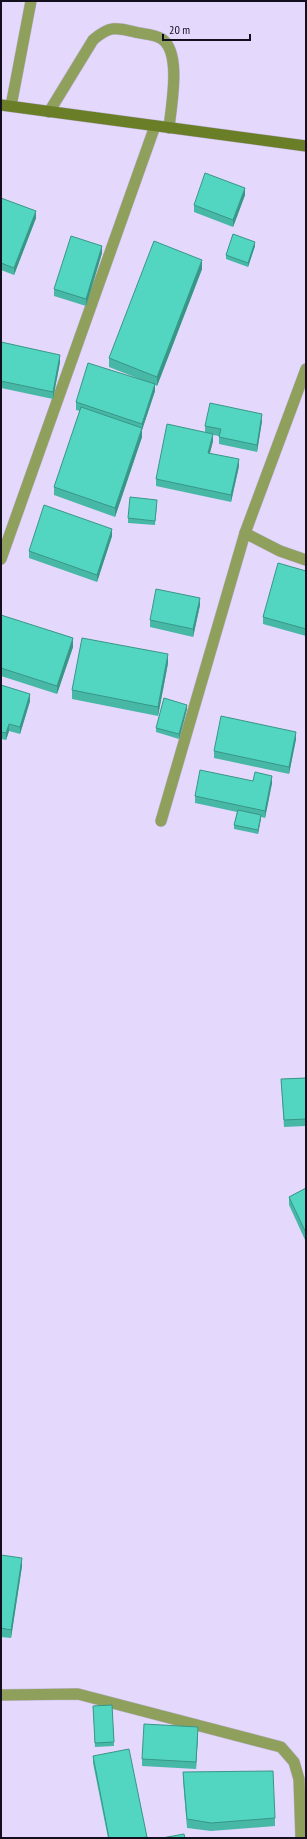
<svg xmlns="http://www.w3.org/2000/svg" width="307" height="1839" font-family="'PT Sans Narrow',sans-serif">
	<rect width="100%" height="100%" fill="#e4d8fc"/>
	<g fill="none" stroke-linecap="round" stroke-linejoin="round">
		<defs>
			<path id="service" d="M49,112l44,-72c16,-14 22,-13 42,-8 7,2 20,2 27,7 20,14 9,67 7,89"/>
			<g id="minor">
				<path d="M11,106l20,-105"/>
				<path d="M245,533l35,18 26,9"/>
				<path d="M1,559l154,-433"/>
				<path d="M161,821l84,-288 61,-164"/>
				<path d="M1,1695l77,-1 203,53 13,15 5,17 2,59"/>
			</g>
			<path id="secondary" d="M1,105l305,41"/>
		</defs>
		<use href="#service" stroke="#bfb4d4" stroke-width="12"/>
		<use href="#minor" stroke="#bfb4d4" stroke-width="12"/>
		<use href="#secondary" stroke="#bfb4d4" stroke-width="12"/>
		<use href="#service" stroke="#8ea05c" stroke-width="11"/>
		<use href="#minor" stroke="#8ea05c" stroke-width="11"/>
		<use href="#secondary" stroke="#6a7d27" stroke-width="11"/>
	</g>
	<g fill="#47b8a6">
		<path d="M245,195l-12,32 -39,-15v-7z"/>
		<path d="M1,198l35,20 -22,57 -13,-5z"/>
		<path d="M255,246l-7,21 -22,-8v-4z"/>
		<path d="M102,253l-16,53 -32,-10v-7z"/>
		<path d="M202,269l-45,117 -2,-1v6l-13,39v7l-27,80 -61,-22v-8l26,-76 -4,-1v-8l66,-22 -33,-13v-9z"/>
		<path d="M1,342l59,20 -7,37 -52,-11z"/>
		<path d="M262,421l-5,31 -38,-8v-8l-6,-1v6l-3,12 29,13 -8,36 -75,-16v-7l49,-47v-6z"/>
		<path d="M157,504l-2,21 -27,-2v-5z"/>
		<path d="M112,536l-15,46 -68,-24v-7z"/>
		<path d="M306,571v65l-43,-12v-7z"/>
		<path d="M200,605l-7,32 -43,-10v-7z"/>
		<path d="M1,615l72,32 -16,47 -56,-18z"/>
		<path d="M168,663l-10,53 -86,-17v-9z"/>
		<path d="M1,685l29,16 -10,33 -11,-3 -3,9 -5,-1z"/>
		<path d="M187,709l-8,30 -23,-7v-4z"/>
		<path d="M296,739l-7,35 -75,-16v-7z"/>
		<path d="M253,781l19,2 -7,35 -4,-1 -3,17 -24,-5v-4l3,-13 -42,-9v-7z"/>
		<path d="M306,1078v48l-22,1 -3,-48z"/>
		<path d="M306,1188v54l-17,-37v-8z"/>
		<path d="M1,1555l21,11 -11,72 -10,-1z"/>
		<path d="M112,1705l2,41 -19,1 -2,-41z"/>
		<path d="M198,1734l-2,35 -54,-3v-7z"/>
		<path d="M93,1756l54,81v1h-39l-15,-75z"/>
		<path d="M183,1772l92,46v8l-64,5 -24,-3 -4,-48z"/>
	</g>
	<g fill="#399687">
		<path d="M245,188v7l-12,32v-7z"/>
		<path d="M36,211v7l-22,57v-7z"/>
		<path d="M255,242v4l-7,21v-4z"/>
		<path d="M102,246v7l-16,53v-7z"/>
		<path d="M202,260v9l-45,117v-9z"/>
		<path d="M60,355v7l-7,37v-7z"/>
		<path d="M155,384v7l-13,39v7l-27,80v-9l27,-79v-5z"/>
		<path d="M262,414v7l-5,31v-7z"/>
		<path d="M213,434v7l-5,19v-7z"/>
		<path d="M239,459v7l-8,36v-7z"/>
		<path d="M112,529v7l-15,46v-7z"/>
		<path d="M200,598v7l-7,32v-8z"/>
		<path d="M73,638v9l-16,47v-8z"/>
		<path d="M168,654v9l-10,53v-9z"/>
		<path d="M30,694v7l-10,33v-7z"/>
		<path d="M187,705v4l-8,30v-5z"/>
		<path d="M9,724v7l-3,9v-7z"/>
		<path d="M296,732v7l-7,35v-7z"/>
		<path d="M272,776v7l-7,35v-7z"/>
		<path d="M261,815v4l-3,15v-4z"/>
		<path d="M22,1558v8l-11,72v-8z"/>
		<path d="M198,1727v7l-2,35v-7z"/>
	</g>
	<g fill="#52d6c1" stroke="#399687">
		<path d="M205,173l40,15 -12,32 -39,-15z"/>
		<path d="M1,198l35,13 -22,57 -13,-5z"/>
		<path d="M233,234l22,8 -7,21 -22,-8z"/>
		<path d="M71,236l31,10 -16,53 -32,-10z"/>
		<path d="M154,241l48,19 -45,117 -48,-19z"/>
		<path d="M1,342l59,13 -7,37 -52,-11z"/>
		<path d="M88,363l67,21 -13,40 -66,-22z"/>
		<path d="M210,403l52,11 -5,31 -38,-8 2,-8 -16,-3z"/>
		<path d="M81,407l61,21 -27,80 -61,-21z"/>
		<path d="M167,424l46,10 -5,19 31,6 -8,36 -75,-16z"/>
		<path d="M130,497l27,3 -2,21 -27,-3z"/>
		<path d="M44,505l68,24 -15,46 -68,-24z"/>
		<path d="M278,563l28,8v58l-43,-12z"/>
		<path d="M156,589l44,9 -7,31 -43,-9z"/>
		<path d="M1,615l72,23 -16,48 -56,-18z"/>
		<path d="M82,638l86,16 -10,53 -86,-17z"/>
		<path d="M1,685l29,9 -10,33 -11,-3 -3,9 -5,-1z"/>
		<path d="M164,698l23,7 -8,29 -23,-6z"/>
		<path d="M221,716l75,16 -7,35 -75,-16z"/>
		<path d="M200,770l53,11 2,-9 17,4 -7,35 -70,-15z"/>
		<path d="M238,810l23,5 -3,15 -24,-5z"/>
		<path d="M306,1078v41l-22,1 -3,-41z"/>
		<path d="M306,1188v45l-17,-36z"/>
		<path d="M1,1555l21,3 -11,72 -10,-2z"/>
		<path d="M112,1705l2,37 -19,1 -2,-37z"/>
		<path d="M144,1724l54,3 -2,35 -54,-3z"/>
		<path d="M129,1749l18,88 -7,1h-31l-16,-82z"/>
		<path d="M273,1771l2,47 -64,5 -24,-4 -4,-47z"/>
		<path d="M184,1834l1,4h-23z"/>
	</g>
	<rect width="307" height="1839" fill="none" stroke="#140f1e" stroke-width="4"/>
	<path d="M163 34v6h87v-6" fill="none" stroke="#140f1e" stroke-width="2"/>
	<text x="169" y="34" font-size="12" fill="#140f1e" stroke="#e4d8fc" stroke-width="3" paint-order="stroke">20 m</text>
</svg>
